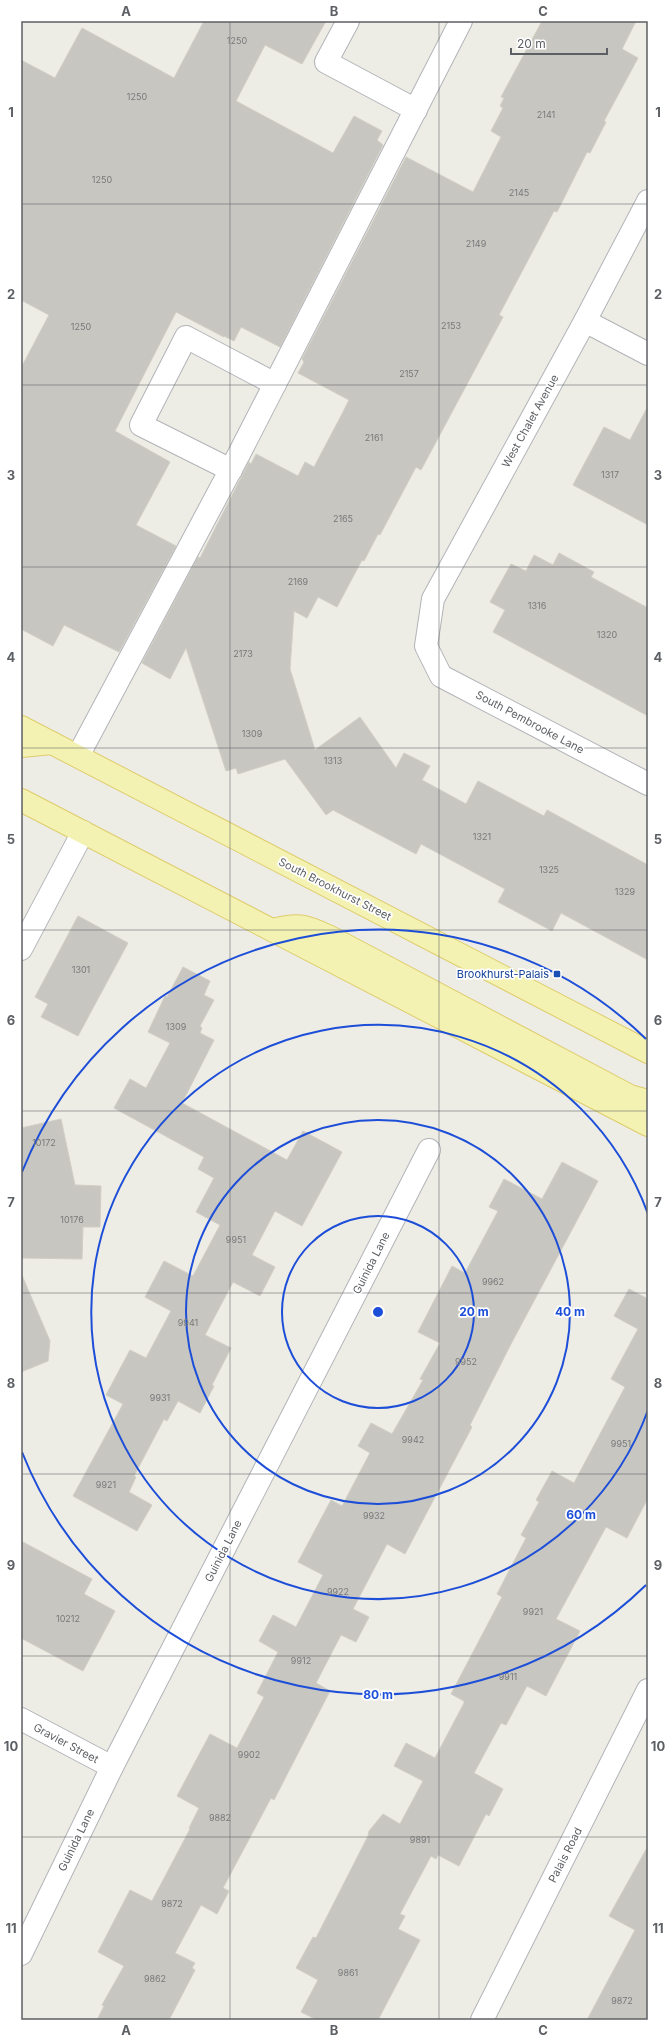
<svg xmlns="http://www.w3.org/2000/svg" width="669" height="2041" font-family="Inter,sans-serif">
	<rect width="100%" height="100%" fill="#edece5"/>
	<g fill="#c8c6c1" stroke="#d1cec4">
		<path d="M204,21h122l-24,43 -37,-19 -29,56 97,52 21,-37 28,15 -5,9 6,5 -103,202 -39,-20 -7,14 -10,-5v1l-48,-25 -61,119 55,31 -34,63 40,21 -57,106 -55,-27 -11,21 -32,-17v-261l28,-53 -28,-15v-240l34,18 27,-50 92,50z"/>
		<path d="M542,21h94l-14,28 16,9 -34,63 2,1 -16,31 -3,-1 -30,60 -3,-1 -55,104 4,2 -82,153 -5,-3 -36,68 -2,-1 -14,27 -2,-1 -25,47 -19,-10 -11,21 -13,-7 -4,58 25,81 45,-33 36,51 8,-15 26,13 -8,14 44,24 12,-23 66,35 3,-6 101,55v95l-87,-47 -9,18 -54,-29 7,-13 -84,-45 -5,10 -83,-44 -7,5 -41,-56 -47,15 -2,-6 -10,3 -40,-123 -16,31 -28,-16 56,-106 2,1 49,-96 2,2 5,-10 42,22 7,-14 9,5 28,-53 7,-14 -51,-27 6,-11 -2,-3 104,-202 67,35 28,-55 -10,-6 12,-23 -3,-2 4,-8 -3,-1z"/>
		<path d="M648,406v119l-75,-40 31,-58 26,13z"/>
		<path d="M559,553l35,19 -3,5 57,31v108l-155,-84 12,-22 -15,-8 21,-38 15,7 8,-16 19,10z"/>
		<path d="M78,916l50,27 -50,93 -37,-19 7,-13 -13,-7z"/>
		<path d="M183,967l27,14 -6,14 10,5 -14,26 2,2 -2,5 14,7 -32,63 105,57 16,-29 39,21 -40,74 -27,-15 -23,44 23,12 -15,29 -27,-14 -28,53 26,13 -19,37 2,1 -14,27 -22,-12 -11,20 -3,-2 -30,57 2,1 -7,15 23,13 -15,26 -64,-35 50,-92 -17,-9 24,-45 16,8 25,-47 -26,-14 19,-36 29,15 27,-51 -24,-13 18,-34 -16,-9 6,-12 -90,-49 16,-29 16,9 24,-45 -22,-11 17,-36 2,1z"/>
		<path d="M61,1119l14,66 26,1 -1,41h-17l-1,32 -61,-1v-130z"/>
		<path d="M562,1162l36,19 -87,163 -41,81 2,2 -67,127 -18,-10 -34,65 16,8 -13,25 -15,-7 -25,48 14,8 -56,109 -3,-2 -48,90 6,3 -12,23 -16,-9 -26,48 20,10 -3,5 3,2 -26,50h-72l7,-14 -2,-1 22,-39 -26,-14 32,-62 22,11 38,-72 -1,-1 10,-20 -22,-12 33,-62 27,14 27,-51 -7,-4 21,-41 -19,-11 14,-26 23,12 27,-52 -25,-13 33,-62 11,6 28,-53 -12,-7 13,-23 21,11 31,-54 -3,-1 20,-36 -22,-11 34,-66 13,7 33,-62 -9,-4 15,-28 38,20z"/>
		<path d="M21,1273l29,68 -2,20 -27,11z"/>
		<path d="M629,1289l19,10v199l-21,40 -21,-11 -50,92 24,12 -34,65 -19,-10 -21,39 -5,-2 -27,50 29,16 -14,27 -3,-2 -27,52 -21,-11 -2,4 -5,-3 -31,58 5,2 -7,13 22,11 -42,80h-61l-16,-8 17,-32 -22,-12 17,-31 3,1 52,-102 1,-5 14,-17 17,10 23,-43 -29,-15 12,-23 29,15 29,-55v-2l-13,-7 51,-97 -5,-3 29,-56 -5,-3 18,-33 -3,-2 16,-29 22,12 51,-96 -14,-8 27,-50 -24,-13z"/>
		<path d="M21,1541l71,38 -8,15 31,17 -32,60 -62,-33z"/>
		<path d="M648,1846v174h-61l48,-90 -26,-14z"/>
	</g>
	<g fill="none" stroke-linecap="round" stroke-linejoin="round">
		<defs>
			<g id="minor">
				<path d="M348,21l-22,41 90,48"/>
				<path d="M648,201l-63,120 -152,278 -7,47 15,30 207,108"/>
				<path d="M585,321l63,33"/>
				<path d="M231,470l-90,-45 45,-88 89,47"/>
				<path d="M78,756l160,-300 223,-435"/>
				<path d="M21,949l62,-117"/>
				<path d="M21,1719l91,48"/>
				<path d="M21,1954l91,-187 317,-617"/>
				<path d="M482,2020l166,-330"/>
			</g>
			<g id="major">
				<path d="M21,727l627,325"/>
				<path d="M21,746l31,-3"/>
				<path d="M21,800l627,325"/>
				<path d="M273,930c27,-7 33,-4 57,7l300,159 18,5"/>
			</g>
		</defs>
		<use href="#minor" stroke="#b2b4b8" stroke-width="24"/>
		<use href="#major" stroke="#decd6c" stroke-width="24"/>
		<use href="#minor" stroke="#fff" stroke-width="22"/>
		<use href="#major" stroke="#f4f2b2" stroke-width="22"/>
	</g>
	<path fill="none" stroke="#5c5f63" stroke-width="1" stroke-opacity="0.55" d="M230,21v1999M439,21v1999M21,204h627M21,385h627M21,567h627M21,748h627M21,930h627M21,1111h627M21,1293h627M21,1474h627M21,1656h627M21,1837h627"/>
	<g fill="none" stroke="#1d4ed8" stroke-width="2">
		<circle cx="378" cy="1312" r="96"/>
		<circle cx="378" cy="1312" r="192"/>
		<path d="M648 1410A287 287 0 1 1 648 1214"/>
		<path d="M646 1585A383 383 0 0 1 22 1452M22 1172A383 383 0 0 1 646 1039"/>
	</g>
	<rect fill="#1a4fb4" stroke="#fff" stroke-width="1.5" x="553" y="970" width="8" height="8" rx="2"/>
	<g text-anchor="middle" stroke-width="3.5" stroke-linejoin="round" paint-order="stroke">
		<g font-size="9" fill="#77797a">
			<text x="237" y="44">1250</text>
			<text x="137" y="100">1250</text>
			<text x="546" y="118">2141</text>
			<text x="102" y="183">1250</text>
			<text x="519" y="196">2145</text>
			<text x="476" y="247">2149</text>
			<text x="451" y="329">2153</text>
			<text x="81" y="330">1250</text>
			<text x="409" y="377">2157</text>
			<text x="374" y="441">2161</text>
			<text x="610" y="478">1317</text>
			<text x="343" y="522">2165</text>
			<text x="298" y="585">2169</text>
			<text x="537" y="609">1316</text>
			<text x="607" y="638">1320</text>
			<text x="243" y="657">2173</text>
			<text x="252" y="737">1309</text>
			<text x="333" y="764">1313</text>
			<text x="482" y="840">1321</text>
			<text x="549" y="873">1325</text>
			<text x="625" y="895">1329</text>
			<text x="81" y="973">1301</text>
			<text x="176" y="1030">1309</text>
			<text x="44" y="1146">10172</text>
			<text x="72" y="1223">10176</text>
			<text x="236" y="1243">9951</text>
			<text x="493" y="1285">9962</text>
			<text x="188" y="1326">9941</text>
			<text x="466" y="1365">9952</text>
			<text x="160" y="1401">9931</text>
			<text x="413" y="1443">9942</text>
			<text x="621" y="1447">9951</text>
			<text x="106" y="1488">9921</text>
			<text x="374" y="1519">9932</text>
			<text x="338" y="1595">9922</text>
			<text x="533" y="1615">9921</text>
			<text x="68" y="1622">10212</text>
			<text x="301" y="1664">9912</text>
			<text x="508" y="1680">9911</text>
			<text x="249" y="1758">9902</text>
			<text x="220" y="1821">9882</text>
			<text x="420" y="1843">9891</text>
			<text x="172" y="1907">9872</text>
			<text x="348" y="1976">9861</text>
			<text x="155" y="1982">9862</text>
			<text x="622" y="2004">9872</text>
		</g>
		<g font-size="11" fill="#5c5f63" stroke="#fff">
			<text transform="translate(530 421) rotate(-61)" y="4">West Chalet Avenue</text>
			<text transform="translate(530 722) rotate(28)" y="4">South Pembrooke Lane</text>
			<text transform="translate(335 889) rotate(27)" y="4">South Brookhurst Street</text>
			<text transform="translate(371 1263) rotate(-63)" y="4">Guinida Lane</text>
			<text transform="translate(223 1551) rotate(-63)" y="4">Guinida Lane</text>
			<text transform="translate(66 1743) rotate(28)" y="4">Gravier Street</text>
			<text transform="translate(76 1840) rotate(-64)" y="4">Guinida Lane</text>
			<text transform="translate(565 1855) rotate(-63)" y="4">Palais Road</text>
		</g>
		<g font-size="11" fill="#164399" stroke="#fff" text-anchor="end">
			<text x="549" y="978">Brookhurst-Palais</text>
		</g>
	</g>
	<circle cx="378" cy="1312" r="6" fill="#1d4ed8" stroke="#fff" stroke-width="2"/>
	<g font-size="12" text-anchor="middle" font-weight="bold" fill="#1d4ed8" stroke="#fff" stroke-width="3.5" stroke-linejoin="round" paint-order="stroke">
		<text x="474" y="1316">20 m</text>
		<text x="570" y="1316">40 m</text>
		<text x="581" y="1519">60 m</text>
		<text x="378" y="1699">80 m</text>
	</g>
	<rect width="669" height="2041" fill="none" stroke="#ffffff" stroke-width="44"/>
	<path d="M511 48v6h96v-6" fill="none" stroke="#5c5f63" stroke-width="2"/>
	<text x="517" y="48" font-size="12" fill="#5c5f63" stroke="#ffffff" stroke-width="3" paint-order="stroke">20 m</text>
	<rect x="22" y="22" width="625" height="1997" fill="none" stroke="#5c5f63" stroke-width="1.5"/>
	<g font-size="13" text-anchor="middle" font-weight="bold" fill="#5c5f63">
		<text x="126" y="16">A</text>
		<text x="334" y="16">B</text>
		<text x="543" y="16">C</text>
		<text x="11" y="117">1</text>
		<text x="658" y="117">1</text>
		<text x="11" y="299">2</text>
		<text x="658" y="299">2</text>
		<text x="11" y="480">3</text>
		<text x="658" y="480">3</text>
		<text x="11" y="662">4</text>
		<text x="658" y="662">4</text>
		<text x="11" y="844">5</text>
		<text x="658" y="844">5</text>
		<text x="11" y="1025">6</text>
		<text x="658" y="1025">6</text>
		<text x="11" y="1207">7</text>
		<text x="658" y="1207">7</text>
		<text x="11" y="1388">8</text>
		<text x="658" y="1388">8</text>
		<text x="11" y="1570">9</text>
		<text x="658" y="1570">9</text>
		<text x="11" y="1751">10</text>
		<text x="658" y="1751">10</text>
		<text x="11" y="1933">11</text>
		<text x="658" y="1933">11</text>
		<text x="126" y="2035">A</text>
		<text x="334" y="2035">B</text>
		<text x="543" y="2035">C</text>
	</g>
</svg>
